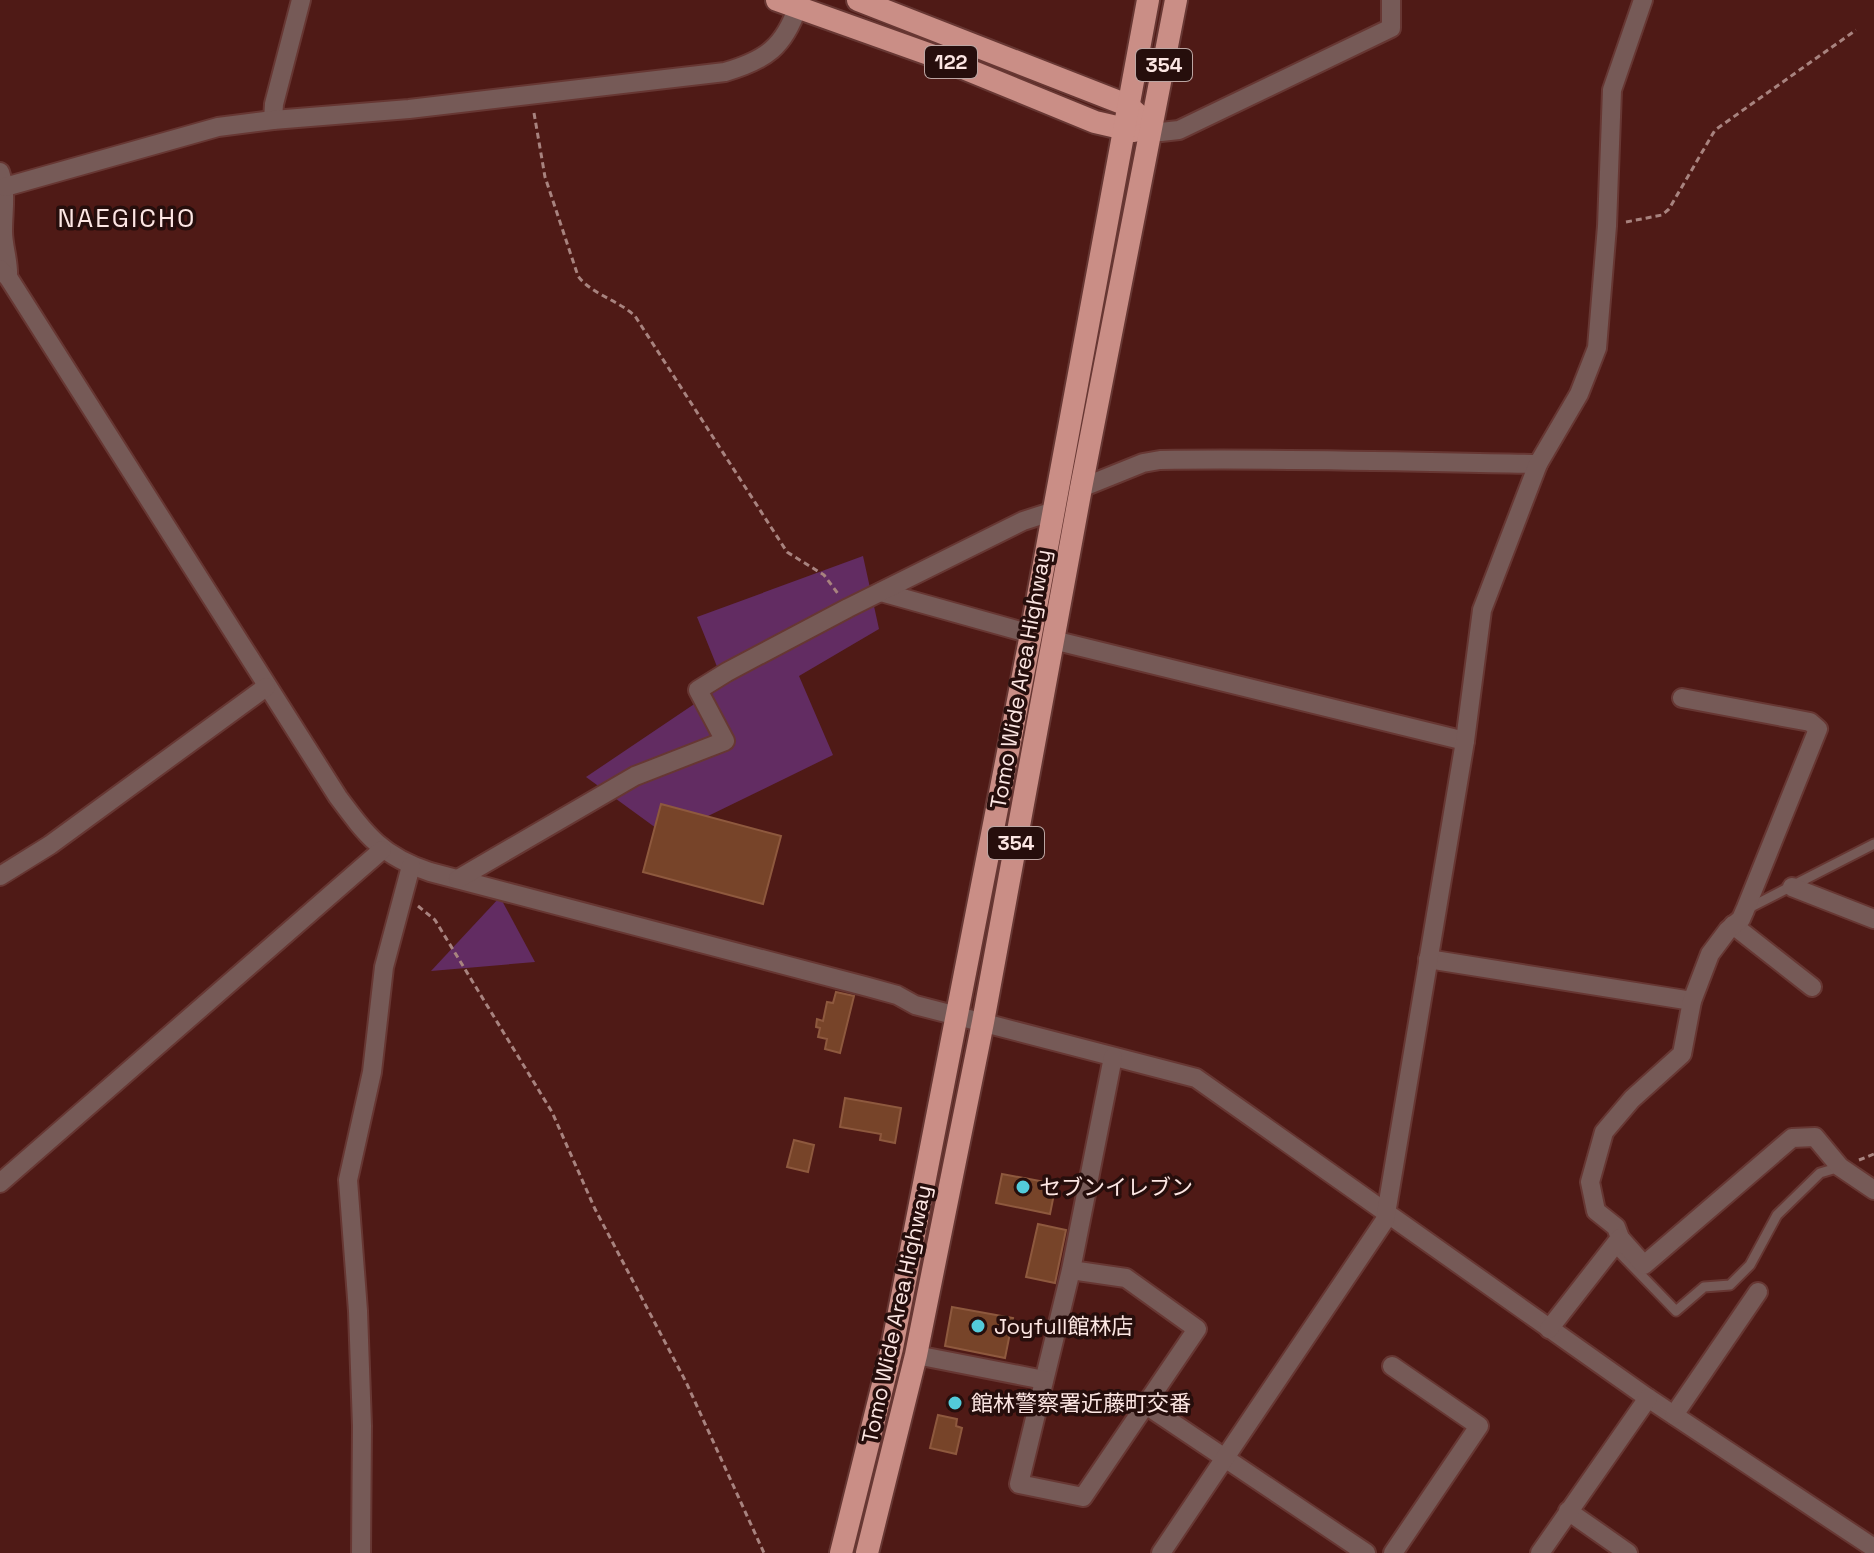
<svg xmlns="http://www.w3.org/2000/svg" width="1874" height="1553" font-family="'Space Grotesk','Noto Sans JP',sans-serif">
	<rect width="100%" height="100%" fill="#4f1a16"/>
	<g fill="#622c62">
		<path d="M863,556l16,73 -80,47 34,79 -166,81 -81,-59 138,-93 -27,-67z"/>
		<path d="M500,897l35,65 -104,9z"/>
	</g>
	<g fill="#774429" stroke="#8e593e" stroke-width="2">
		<path d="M661,804l120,32 -18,68 -120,-32z"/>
		<path d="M836,992l18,4 -14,57 -15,-4 2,-10 -9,-2 2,-9 -4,-1 1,-8 6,2 4,-19 6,1z"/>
		<path d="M845,1098l56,10 -6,35 -15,-3 1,-6 -41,-7z"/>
		<path d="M794,1140l20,5 -6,27 -21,-5z"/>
		<path d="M1002,1174l54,10 -6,30 -54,-11z"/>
		<path d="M1038,1224l28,6 -11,53 -29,-6z"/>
		<path d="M952,1307l61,11 -8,40 -60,-12z"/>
		<path d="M938,1415l19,4 -1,7 6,2 -6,26 -26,-6z"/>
	</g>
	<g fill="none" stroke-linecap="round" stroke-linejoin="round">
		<defs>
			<g id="service">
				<path d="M1749,908l125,-64"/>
				<path d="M1613,1246l63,65 28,-24 26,-2 20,-20 27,-50 43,-42 20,-6"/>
			</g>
			<g id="minor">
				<path d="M273,120l1,-16 27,-104"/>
				<path d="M1151,130l10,2 18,-2 212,-102v-28"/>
				<path d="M0,172c7,21 3,38 3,59 0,16 6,30 5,46"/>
				<path d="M5,187l213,-60 55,-7 136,-11 316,-37c41,-12 59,-25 73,-66"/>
				<path d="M0,269l8,8 330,520c29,39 44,59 92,75l438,115 29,8 18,10 281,73 452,320 226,150"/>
				<path d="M1081,488l62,-25 17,-3c126,-2 252,2 378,4"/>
				<path d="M881,592l150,42"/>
				<path d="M1053,640l412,101"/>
				<path d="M0,876l50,-31 216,-158"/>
				<path d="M458,879l177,-103 90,-35 -27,-51 29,-18 121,-64 175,-87 31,-10"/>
				<path d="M1792,887l82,32"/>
				<path d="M1733,925l79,62"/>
				<path d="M1428,959l264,42"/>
				<path d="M0,1183l382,-333"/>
				<path d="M1620,1238l-4,-11 -20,-16 -6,-29 14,-50 28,-33 50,-45 10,-53 18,-47 18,-24 13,-11 4,-9 73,-181 -8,-7 -128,-24"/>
				<path d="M1071,1270l55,8 71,51 -114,168 -64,-13 52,-214 42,-213"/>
				<path d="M1549,1329l71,-91 24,27 148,-127 23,-1 25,30 34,23"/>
				<path d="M916,1355l128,25"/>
				<path d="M1392,1366l87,60 -86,127"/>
				<path d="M1146,1405l220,148"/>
				<path d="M1674,1415l84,-123"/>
				<path d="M1568,1511l60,42"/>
				<path d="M361,1553l1,-127 -4,-115 -10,-131 24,-108 12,-105 27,-101"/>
				<path d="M1161,1553l224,-333 80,-479 17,-131 56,-146 41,-70 18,-46 10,-122 5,-136 31,-90"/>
				<path d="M1540,1553l108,-155"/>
			</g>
			<g id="trunk">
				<path d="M777,0l157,56 161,66 39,9"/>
				<path d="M858,0l269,105 10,9"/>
				<path d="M841,1553l51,-205 139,-714 117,-634"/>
				<path d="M867,1553l49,-198 67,-333 98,-534 95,-488"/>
			</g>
		</defs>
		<use href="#service" stroke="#673733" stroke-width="13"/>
		<use href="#minor" stroke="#673733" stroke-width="22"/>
		<use href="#trunk" stroke="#673733" stroke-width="26"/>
		<g stroke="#a8837f" stroke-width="3" stroke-dasharray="6 4" stroke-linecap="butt">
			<path d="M534,113l11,64 33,99c13,18 40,24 57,40l152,236 37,23 15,20"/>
			<path d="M1626,222l36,-7 7,-6 46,-79 141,-100"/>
			<path d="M418,906l17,14 117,192 43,97 91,173 78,171"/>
			<path d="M1859,1160l15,-6"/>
		</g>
		<use href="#service" stroke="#765a57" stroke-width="9"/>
		<use href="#minor" stroke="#765a57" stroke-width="18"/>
		<use href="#trunk" stroke="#ca8e86" stroke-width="22"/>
	</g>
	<g fill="#53cbda" stroke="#260e0c" stroke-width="3">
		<circle cx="1023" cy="1187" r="8"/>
		<circle cx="978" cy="1326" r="8"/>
		<circle cx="955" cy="1403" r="8"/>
	</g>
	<g text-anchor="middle" stroke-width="7" stroke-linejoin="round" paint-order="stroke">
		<g fill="#260e0c" stroke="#bca5a2" stroke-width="2">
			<rect x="925" y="46" width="52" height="32" rx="6"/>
			<rect x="1136" y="49" width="56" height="32" rx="6"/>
			<rect x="988" y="827" width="56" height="32" rx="6"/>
		</g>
		<g font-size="20" font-weight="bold" fill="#fce6e3">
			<text x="951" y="69">122</text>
			<text x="1164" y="72">354</text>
			<text x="1016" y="850">354</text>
		</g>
		<g font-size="22" fill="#fce6e3" stroke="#260e0c">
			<text transform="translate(1020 679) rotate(-80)" y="8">Tomo Wide Area Highway</text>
			<text transform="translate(896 1314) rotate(-78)" y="8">Tomo Wide Area Highway</text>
		</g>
		<g font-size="22" fill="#fce6e3" stroke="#260e0c" text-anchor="start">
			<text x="1039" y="1195">セブンイレブン</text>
			<text x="994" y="1334">Joyfull館林店</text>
			<text x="971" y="1411">館林警察署近藤町交番</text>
		</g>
		<g font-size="26" letter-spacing="2" fill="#fce6e3" stroke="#260e0c">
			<text x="127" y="227">NAEGICHO</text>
		</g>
	</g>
</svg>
